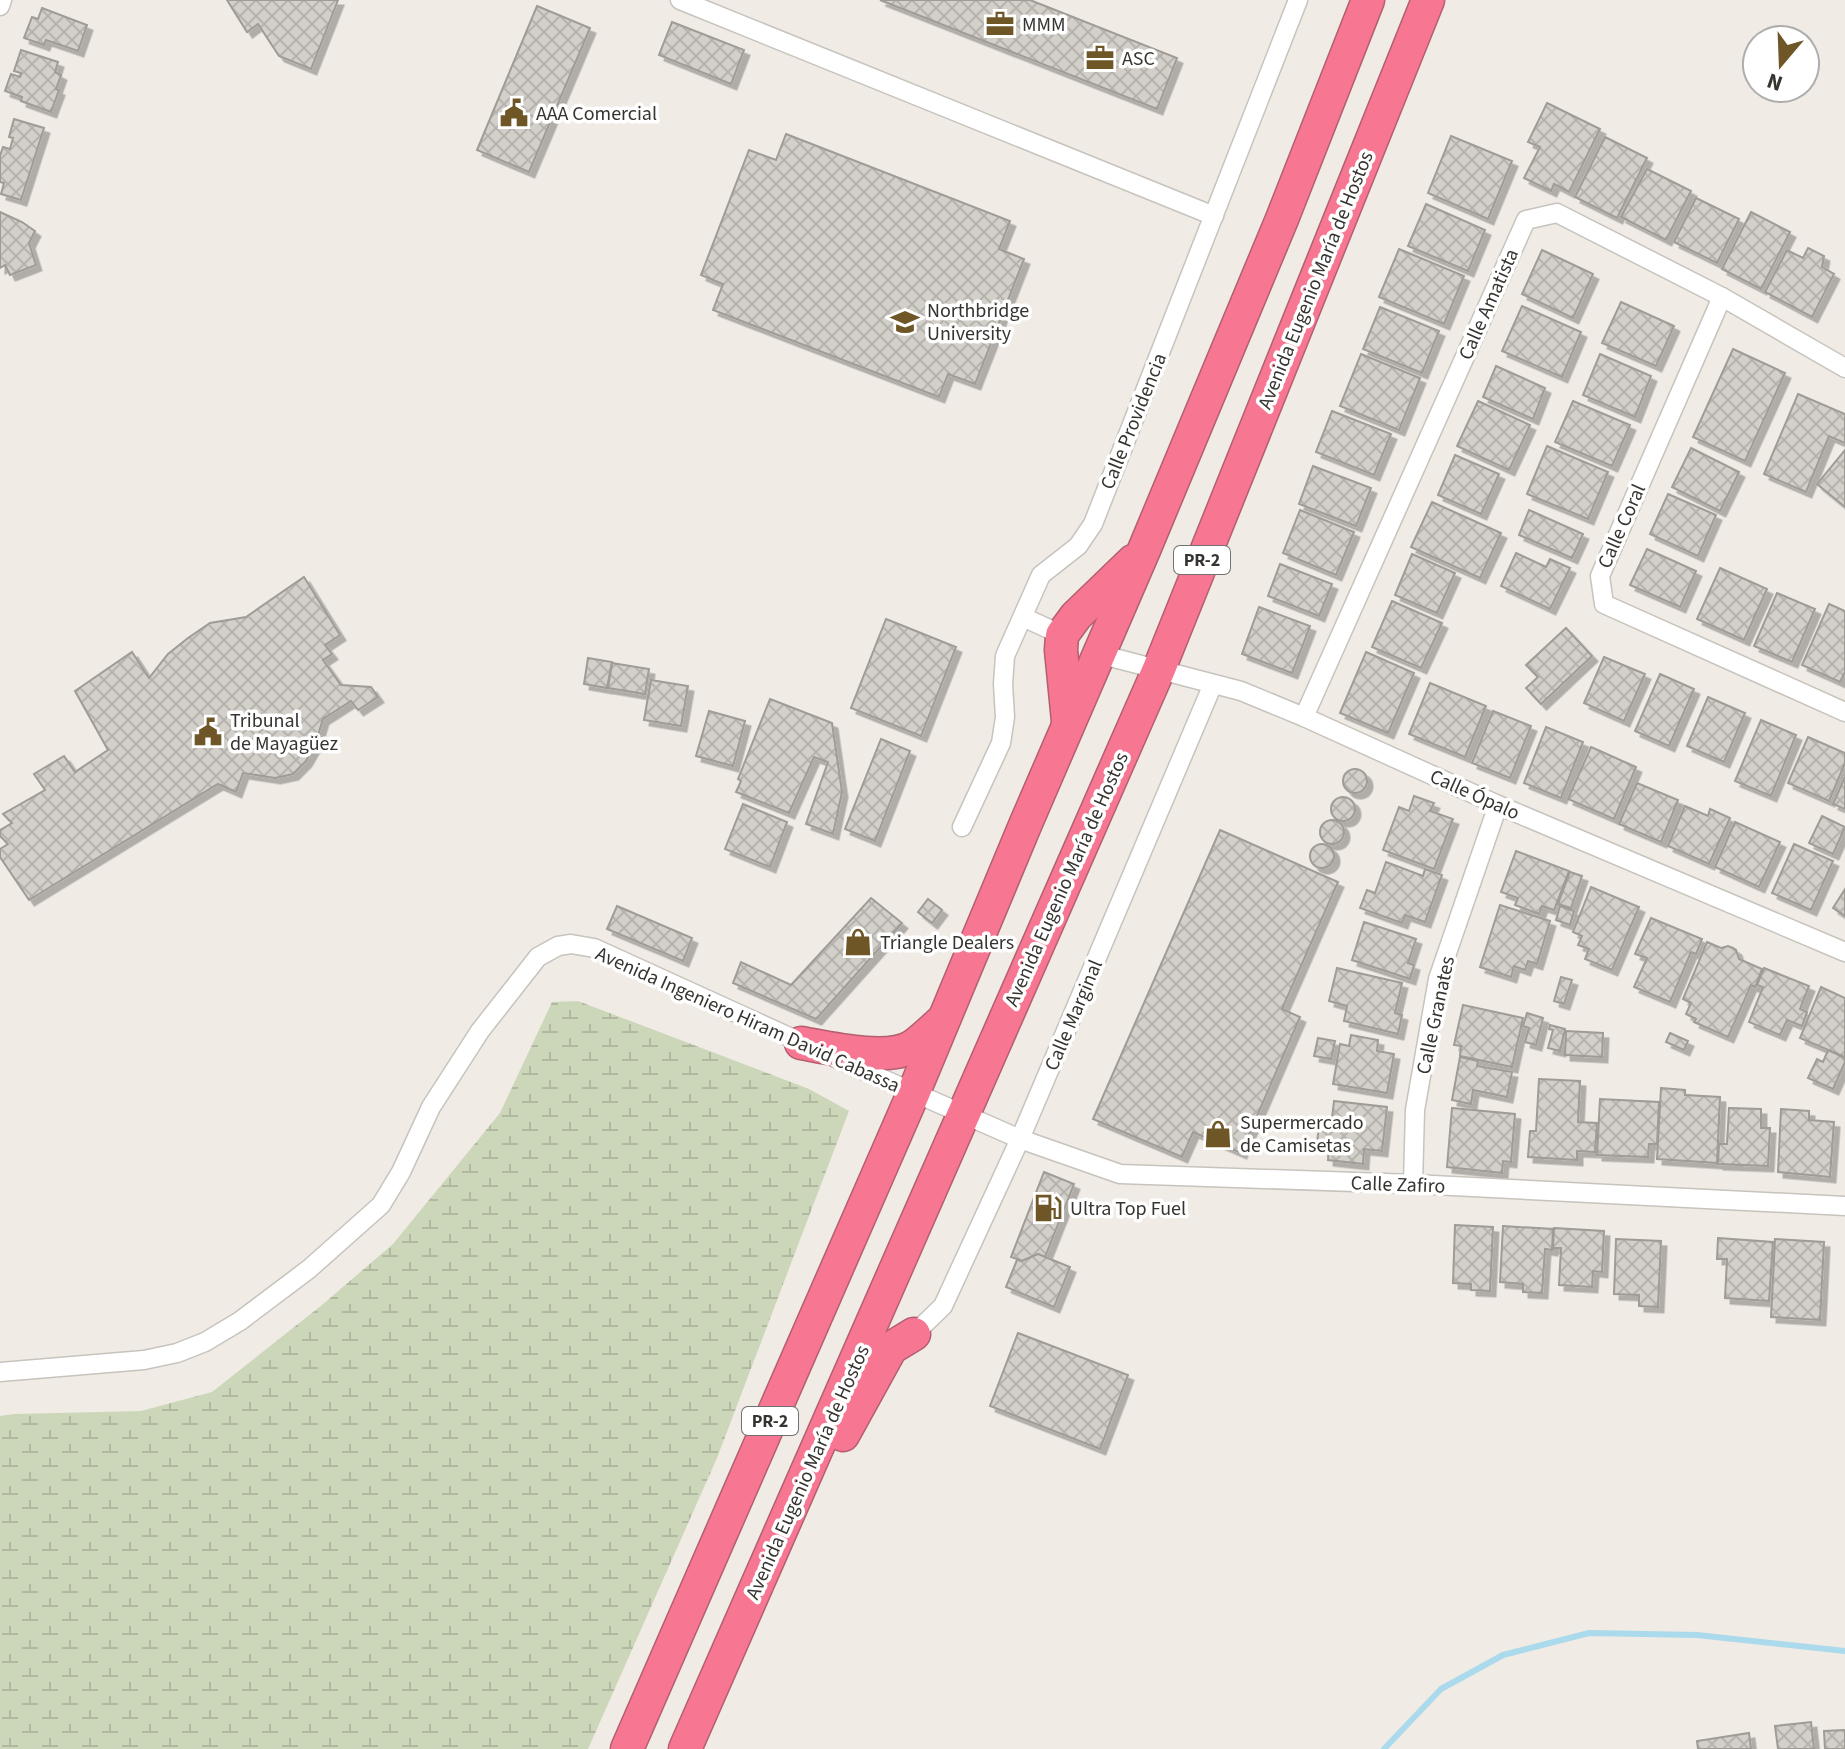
<svg xmlns="http://www.w3.org/2000/svg" width="1845" height="1749" font-family="'Source Sans 3',sans-serif">
	<defs>
		<pattern id="wetland-marsh" width="20" height="14" patternUnits="userSpaceOnUse" patternTransform="scale(2)"><rect width="20" height="14" fill="#ccd7b9"/><path d="M1 5h8M5 5V1M11 12h8M15 12V8" fill="none" stroke="#b0b9a0"/></pattern>
		<pattern id="building-cross-hatch" width="8" height="8" patternUnits="userSpaceOnUse" patternTransform="scale(2)"><rect width="8" height="8" fill="#d3cfc9"/><path d="M0 0l8 8M0 8l8-8" fill="none" stroke="#b6b2ad"/></pattern>
		<filter id="shadow"><feDropShadow dx="5.5" dy="5.5" stdDeviation="0" flood-color="#0004"/></filter>
	</defs>
	<rect width="100%" height="100%" fill="#f0ebe5"/>
	<path fill="url(#wetland-marsh)" d="M578,1001l231,88 40,22 -132,347 -129,291h-588v-333l14,-2 127,-3 71,-19 110,-87 71,-61 107,-131 52,-111z"/>
	<g fill="none" stroke-linecap="round" stroke-linejoin="round">
		<path stroke="#aadaeb" stroke-width="6" d="M1384,1749l57,-60 62,-34 86,-22 108,2 148,16"/>
	</g>
	<g fill="url(#building-cross-hatch)" stroke="#9f9b95" stroke-width="2" filter="url(#shadow)">
		<path d="M227,0h111l-27,69 -32,-13 -21,-32 -11,8z"/>
		<path d="M880,0h150l147,58 -20,51z"/>
		<path d="M537,6l53,22 -61,144 -52,-22z"/>
		<path d="M42,8l45,17 -9,26 -32,-11 -2,5 -20,-7 8,-21 6,2z"/>
		<path d="M672,22l72,28 -13,34 -72,-29z"/>
		<path d="M21,50l37,12 -3,10 6,3 -5,14 3,1 -8,22 -30,-11 1,-4 -17,-6 6,-17 9,3 1,-4 -7,-2z"/>
		<path d="M1547,103l53,26 -31,63 -15,-8 -3,7 -27,-13 16,-31 -12,-5z"/>
		<path d="M14,119l30,9 -23,72 -20,-6 3,-11 -4,-1v-26l3,-9 7,2 3,-11 -4,-1z"/>
		<path d="M786,134l224,87 -11,28 25,10 -49,125 -27,-10 -9,23 -226,-87 10,-26 -22,-9 48,-125 27,10z"/>
		<path d="M1451,136l61,25 -24,58 -60,-26z"/>
		<path d="M1605,137l42,21 -30,60 -42,-21z"/>
		<path d="M1647,169l44,22 -25,49 -45,-23z"/>
		<path d="M1696,198l43,21 -22,44 -43,-21z"/>
		<path d="M1426,204l59,26 -17,41 -60,-25z"/>
		<path d="M0,212l22,10 13,9 -6,12 7,22 -26,10 -5,-10 -5,3z"/>
		<path d="M1751,212l39,20 -29,57 -39,-20z"/>
		<path d="M1808,248l16,8 -2,11 12,7 -22,43 -47,-25 22,-42 16,8z"/>
		<path d="M1399,249l65,27 -20,48 -65,-27z"/>
		<path d="M1542,250l51,24 -20,44 -51,-24z"/>
		<path d="M1621,302l53,24 -18,40 -54,-23z"/>
		<path d="M1522,306l59,26 -19,45 -60,-26z"/>
		<path d="M1380,307l59,24 -17,42 -59,-24z"/>
		<path d="M1733,349l52,24 -40,88 -52,-24z"/>
		<path d="M1361,354l59,24 -21,52 -59,-24z"/>
		<path d="M1600,354l51,22 -16,41 -52,-22z"/>
		<path d="M1496,366l49,22 -12,31 -50,-22z"/>
		<path d="M1798,394l47,20v29l-16,-7 -23,56 -42,-18z"/>
		<path d="M1478,401l52,24 -21,45 -52,-24z"/>
		<path d="M1573,401l57,24 -18,41 -57,-24z"/>
		<path d="M1332,411l59,23 -17,41 -58,-23z"/>
		<path d="M1547,446l61,26 -20,47 -61,-25z"/>
		<path d="M1691,448l48,24 -19,39 -48,-24z"/>
		<path d="M1845,450v57l-28,-23z"/>
		<path d="M1455,455l44,19 -18,40 -43,-19z"/>
		<path d="M1313,466l58,22 -15,38 -57,-22z"/>
		<path d="M1668,494l48,21 -18,41 -48,-22z"/>
		<path d="M1432,502l69,31 -21,45 -69,-31z"/>
		<path d="M1300,510l54,22 -18,43 -53,-22z"/>
		<path d="M1529,510l54,24 -11,24 -53,-23z"/>
		<path d="M1647,549l49,22 -16,36 -50,-22z"/>
		<path d="M1516,553l30,14 4,-8 20,9 -20,41 -49,-23z"/>
		<path d="M1412,554l43,19 -18,40 -42,-18z"/>
		<path d="M1280,564l52,20 -13,32 -51,-20z"/>
		<path d="M1720,568l47,21 -23,51 -47,-21z"/>
		<path d="M304,577l36,58 -15,10 7,9 -9,6 18,25 30,2 7,10 -20,13 -7,-9 -28,18 -8,26 -9,16 -13,13 -18,4 -32,-5 -7,19 -18,-8 -189,116 -29,-43v-8l8,-5 -8,-8v-6l12,-7 -9,-9 42,-24 -11,-16 30,-18 11,16 33,-22 -33,-59 57,-39 17,26 19,-24 20,-16 22,-15 36,-6z"/>
		<path d="M1777,593l38,16 -23,53 -38,-16z"/>
		<path d="M1392,601l50,22 -21,45 -49,-21z"/>
		<path d="M1829,604l16,7v61l-5,10 -38,-17z"/>
		<path d="M1259,607l51,19 -18,47 -50,-19z"/>
		<path d="M886,619l70,28 -35,89 -70,-28z"/>
		<path d="M1566,628l26,28 -51,48 -15,-16 12,-11 -12,-12z"/>
		<path d="M1366,652l48,21 -26,60 -48,-20z"/>
		<path d="M1604,657l41,17 -21,47 -40,-18z"/>
		<path d="M588,658l24,4 -5,26 -23,-4z"/>
		<path d="M612,663l37,6 -4,25 -37,-6z"/>
		<path d="M1660,674l34,15 -25,57 -34,-15z"/>
		<path d="M651,680l37,6 -7,40 -37,-6z"/>
		<path d="M1430,683l56,23 -21,51 -56,-23z"/>
		<path d="M1708,697l37,16 -21,49 -37,-16z"/>
		<path d="M770,699l62,24 10,69 -9,42 -27,-10 22,-62 -14,-5 -25,56 -53,-21 5,-11 -3,-2z"/>
		<path d="M709,711l36,10 -12,45 -37,-10z"/>
		<path d="M1493,711l38,15 -21,52 -38,-15z"/>
		<path d="M1761,720l35,15 -25,61 -36,-15z"/>
		<path d="M1546,727l37,15 -22,56 -37,-15z"/>
		<path d="M1808,737l37,16v10l-16,38 -41,-18z"/>
		<path d="M881,739l29,12 -35,90 -30,-12z"/>
		<path d="M1591,747l45,20 -22,52 -46,-20z"/>
		<circle cx="1355" cy="781" r="12"/>
		<path d="M1845,777v32l-12,-5z"/>
		<path d="M1637,783l41,17 -17,42 -42,-18z"/>
		<path d="M1414,796l20,7 -4,8 23,8 -19,50 -51,-19 16,-43 10,4z"/>
		<circle cx="1343" cy="809" r="12"/>
		<path d="M743,804l44,18 -17,45 -45,-18z"/>
		<path d="M1685,806l23,10 2,-7 20,9 -21,46 -41,-18z"/>
		<path d="M1822,816l23,11 -12,27 -24,-11z"/>
		<circle cx="1332" cy="832" r="12"/>
		<path d="M1735,822l45,20 -21,45 -44,-20z"/>
		<path d="M1220,830l118,52 -56,127 18,8 -59,136 -48,-21 -11,25 -89,-38z"/>
		<path d="M1794,844l39,17 -22,49 -39,-17z"/>
		<circle cx="1322" cy="856" r="12"/>
		<path d="M1516,851l53,20 -15,39 -12,-4 -3,8 -24,-9 3,-7 -17,-6z"/>
		<path d="M1386,862l37,14 2,-7 17,6 -17,47 -20,-7 -3,8 -42,-15 7,-18 8,3z"/>
		<path d="M1570,872l12,4 -11,32 -13,-4z"/>
		<path d="M1591,887l48,20 -27,63 -27,-11 4,-10 -11,-4 4,-9 -9,-4z"/>
		<path d="M1845,889v27l-12,-8z"/>
		<path d="M871,898l31,25 -86,96 -83,-36 8,-21 50,23z"/>
		<path d="M928,899l14,11 -10,13 -14,-11z"/>
		<path d="M1500,905l50,16 -13,43 -9,-3 -3,9 -11,-4 -3,11 -31,-10z"/>
		<path d="M617,906l75,32 -9,23 -76,-32z"/>
		<path d="M1560,906l14,5 -4,14 -14,-5z"/>
		<path d="M1651,918l51,21 -6,15 -5,-2 -21,50 -36,-15 13,-29 -12,-4z"/>
		<path d="M1364,922l52,17 -8,24 6,2 -4,14 -58,-19z"/>
		<path d="M1707,942l14,6 7,-2 5,2 3,2 3,9 23,10 -7,18 -4,-2 -23,52 -34,-15 2,-3 -10,-5 5,-11 -8,-4z"/>
		<path d="M1337,968l65,15 -7,30 7,2 -4,19 -54,-13 3,-15 -18,-5z"/>
		<path d="M1764,968l45,18 -9,23 7,3 -5,14 -15,-6 -7,15 -31,-13 14,-35 -6,-2z"/>
		<path d="M1561,977l11,3 -8,24 -10,-3z"/>
		<path d="M1821,987l24,11v59l-45,-19z"/>
		<path d="M1463,1005l60,13 -11,49 -52,-11 1,-10 -7,-1z"/>
		<path d="M1527,1013l16,5 -7,27 -11,-3 4,-14 -6,-2z"/>
		<path d="M1550,1025l15,4 -5,22 -12,-3 5,-18 -4,-1z"/>
		<path d="M1566,1031l37,2 -1,24 -37,-2z"/>
		<path d="M1670,1033l18,8 -4,9 -18,-8z"/>
		<path d="M1351,1035l27,5 -1,11 17,3 -7,39 -54,-9 7,-40 9,2z"/>
		<path d="M1318,1038l17,3 -4,18 -17,-3z"/>
		<path d="M1828,1050l17,8v4l-12,27 -25,-11 9,-19 6,3z"/>
		<path d="M1460,1057l18,4 -1,5 35,6 -5,25 -34,-7 -2,14 -19,-4z"/>
		<path d="M1539,1079l41,2 -2,41 19,1 -2,29 -18,-1v9l-49,-3 2,-26h6z"/>
		<path d="M1661,1088l24,2v5l35,2 -3,66 -60,-4z"/>
		<path d="M1600,1099l59,3 -2,42h-8l-1,13 -51,-2z"/>
		<path d="M1334,1101l53,6 -5,44 -18,-2 -1,15 -35,-4 1,-16 -12,-1 3,-26 12,1z"/>
		<path d="M1452,1108l63,6 -4,48 -8,-1 -1,12 -55,-6z"/>
		<path d="M1729,1108l32,1v19h9l-2,38 -50,-2 1,-20h8z"/>
		<path d="M1781,1109l28,2v9l25,2 -4,55 -52,-5z"/>
		<path d="M1044,1172l30,12 -29,73 -7,-3 -16,7 -11,-4z"/>
		<path d="M1455,1225l38,2 -3,64 -19,-1v-6l-18,-1z"/>
		<path d="M1503,1226l50,3 -1,21 -7,-1 -3,44 -19,-1v-8l-23,-2z"/>
		<path d="M1554,1228l50,3 -2,41 -9,-1 -1,16 -33,-2 2,-37h-8z"/>
		<path d="M1718,1238l55,4 -4,59 -44,-3 2,-39h-10z"/>
		<path d="M1616,1239l45,2 -3,66 -19,-1v-11l-25,-1z"/>
		<path d="M1775,1239l49,3 -4,78 -49,-3z"/>
		<path d="M1038,1254l32,13 -16,40 -48,-20 11,-27 5,1z"/>
		<path d="M1018,1333l110,42 -28,74 -110,-43z"/>
		<path d="M1811,1722l3,27h-36l-3,-23z"/>
		<path d="M1845,1730v19h-20l-1,-18z"/>
		<path d="M1749,1733l2,16h-53l-1,-8z"/>
	</g>
	<g fill="none" stroke-linecap="round" stroke-linejoin="round">
		<defs>
			<g id="street">
				<path d="M680,0l534,216"/>
				<path d="M0,6l2,-6"/>
				<path d="M1722,297l-122,279 4,28 241,108"/>
				<path d="M1023,617l39,18"/>
				<path d="M1099,654l142,37 63,26 194,88 347,147"/>
				<path d="M1304,717l222,-497 31,-7 165,84 123,71"/>
				<path d="M962,827l39,-84 4,-26 -2,-33 2,-28 36,-81 37,-29 15,-22 205,-524"/>
				<path d="M835,1058l185,81 100,35 293,10 432,22"/>
				<path d="M1413,1184l2,-74 23,-131 60,-174"/>
				<path d="M914,1334l29,-28 77,-167 193,-455"/>
				<path d="M0,1372l144,-12 33,-7 28,-11 35,-21 69,-52 72,-64 20,-33 30,-65 49,-76 58,-74 20,-11 13,-2 23,4 215,98"/>
			</g>
			<g id="highway">
				<path d="M1068,721l-7,-71 1,-15 14,-19 57,-55"/>
				<path d="M801,1043c28,5 87,19 112,3 10,-7 20,-17 29,-25"/>
				<path d="M843,1435l48,-87 23,-14"/>
				<path d="M627,1749l286,-655 113,-271 118,-273 138,-331 86,-219"/>
				<path d="M685,1749l474,-1080 269,-669"/>
			</g>
		</defs>
		<use href="#street" stroke="#c7c3bd" stroke-width="21"/>
		<use href="#highway" stroke="#b35f70" stroke-width="35"/>
		<use href="#street" stroke="#fff" stroke-width="18"/>
		<use href="#highway" stroke="#f77692" stroke-width="32"/>
	</g>
	<defs>
		<symbol id="office-bare" viewBox="-9 -9 18 18"><path d="M-6-3h4V-5.5h4V-3h4V5H-6ZM-1-4.5V-3h2v-1.5ZM-6 0V1H6V0Z" fill="#6f5627" stroke="#fff" stroke-width="2.5" paint-order="stroke"/></symbol>
		<symbol id="civic-bare" viewBox="-9 -9 18 18"><path d="M-.6-6.5H3V-4.5H.6V-3L4-1V1h2V6H-6V1h2V-1L-.6-3ZM-1.2 2.5V6h2.4V2.5Z" fill="#6f5627" stroke="#fff" stroke-width="2.5" paint-order="stroke"/></symbol>
		<symbol id="university-bare" viewBox="-9 -9 18 18"><path d="M0-5L7-2L0 1L-7-2ZM-4 1L0 2.5L4 1V4Q0 6-4 4Z" fill="#6f5627" stroke="#fff" stroke-width="2.5" paint-order="stroke"/></symbol>
		<symbol id="shop-bare" viewBox="-9 -9 18 18"><path d="M-5-2.5h2.3a2.7 3.5 0 0 1 5.4 0H5L5.5 6h-11ZM-1.5-2.5h3a1.5 2.3 0 0 0-3 0Z" fill="#6f5627" stroke="#fff" stroke-width="2.5" paint-order="stroke"/></symbol>
		<symbol id="fuel-bare" viewBox="-9 -9 18 18"><path d="M-5.5-6h7V0h2V4h1.3V-2.5L3-4.5l.8-.8L6-3V5H2.5V1h-1V6h-7ZM-4.2-4.7v3.2H.2V-4.7Z" fill="#6f5627" stroke="#fff" stroke-width="2.5" paint-order="stroke"/></symbol>
	</defs>
	<g fill-rule="evenodd">
		<use href="#office-bare" x="980" y="4" width="40" height="40"/>
		<use href="#office-bare" x="1080" y="38" width="40" height="40"/>
		<use href="#civic-bare" x="494" y="93" width="40" height="40"/>
		<use href="#university-bare" x="885" y="302" width="40" height="40"/>
		<use href="#civic-bare" x="188" y="712" width="40" height="40"/>
		<use href="#shop-bare" x="838" y="922" width="40" height="40"/>
		<use href="#shop-bare" x="1198" y="1114" width="40" height="40"/>
		<use href="#fuel-bare" x="1028" y="1188" width="40" height="40"/>
	</g>
	<g text-anchor="middle" stroke-width="7" stroke-linejoin="round" paint-order="stroke">
		<g fill="#fff" stroke="#72716f" stroke-width="2">
			<rect x="1174" y="546" width="56" height="28" rx="6"/>
			<rect x="742" y="1407" width="56" height="28" rx="6"/>
		</g>
		<g font-size="18" font-weight="bold" fill="#353431">
			<text x="1202" y="566">PR-2</text>
			<text x="770" y="1427">PR-2</text>
		</g>
		<g font-size="20" fill="#353431" stroke="#fff" text-anchor="start">
			<text x="1022" y="31">MMM</text>
			<text x="1122" y="65">ASC</text>
			<text x="536" y="120">AAA Comercial</text>
			<text x="927" y="317">Northbridge<tspan x="927" dy="23">University</tspan></text>
			<text x="230" y="727">Tribunal<tspan x="230" dy="23">de Mayagüez</tspan></text>
			<text x="880" y="949">Triangle Dealers</text>
			<text x="1240" y="1129">Supermercado<tspan x="1240" dy="23">de Camisetas</tspan></text>
			<text x="1070" y="1215">Ultra Top Fuel</text>
		</g>
		<g font-size="20" fill="#353431" stroke="#fff">
			<text transform="translate(1315 280) rotate(-68)" y="7">Avenida Eugenio María de Hostos</text>
			<text transform="translate(1488 304) rotate(-66)" y="7">Calle Amatista</text>
			<text transform="translate(1133 421) rotate(-68)" y="7">Calle Providencia</text>
			<text transform="translate(1621 526) rotate(-66)" y="7">Calle Coral</text>
			<text transform="translate(1475 794) rotate(24)" y="7">Calle Ópalo</text>
			<text transform="translate(1066 879) rotate(-66)" y="7">Avenida Eugenio María de Hostos</text>
			<text transform="translate(1073 1015) rotate(-67)" y="7">Calle Marginal</text>
			<text transform="translate(1435 1015) rotate(-78)" y="7">Calle Granates</text>
			<text transform="translate(748 1019) rotate(24)" y="7">Avenida Ingeniero Hiram David Cabassa</text>
			<text transform="translate(1398 1184) rotate(2)" y="7">Calle Zafiro</text>
			<text transform="translate(807 1472) rotate(-66)" y="7">Avenida Eugenio María de Hostos</text>
		</g>
	</g>
	<g transform="translate(1781 64) rotate(199)"><circle r="38" fill="#ffffff" stroke="#aeaead" stroke-width="2"/>
	<path d="M0-6L14 30L0 20L-14 30Z" fill="#6f5627"/>
	<text y="-12" font-size="22" font-weight="bold" text-anchor="middle" fill="#353431">N</text>
	</g>
</svg>
